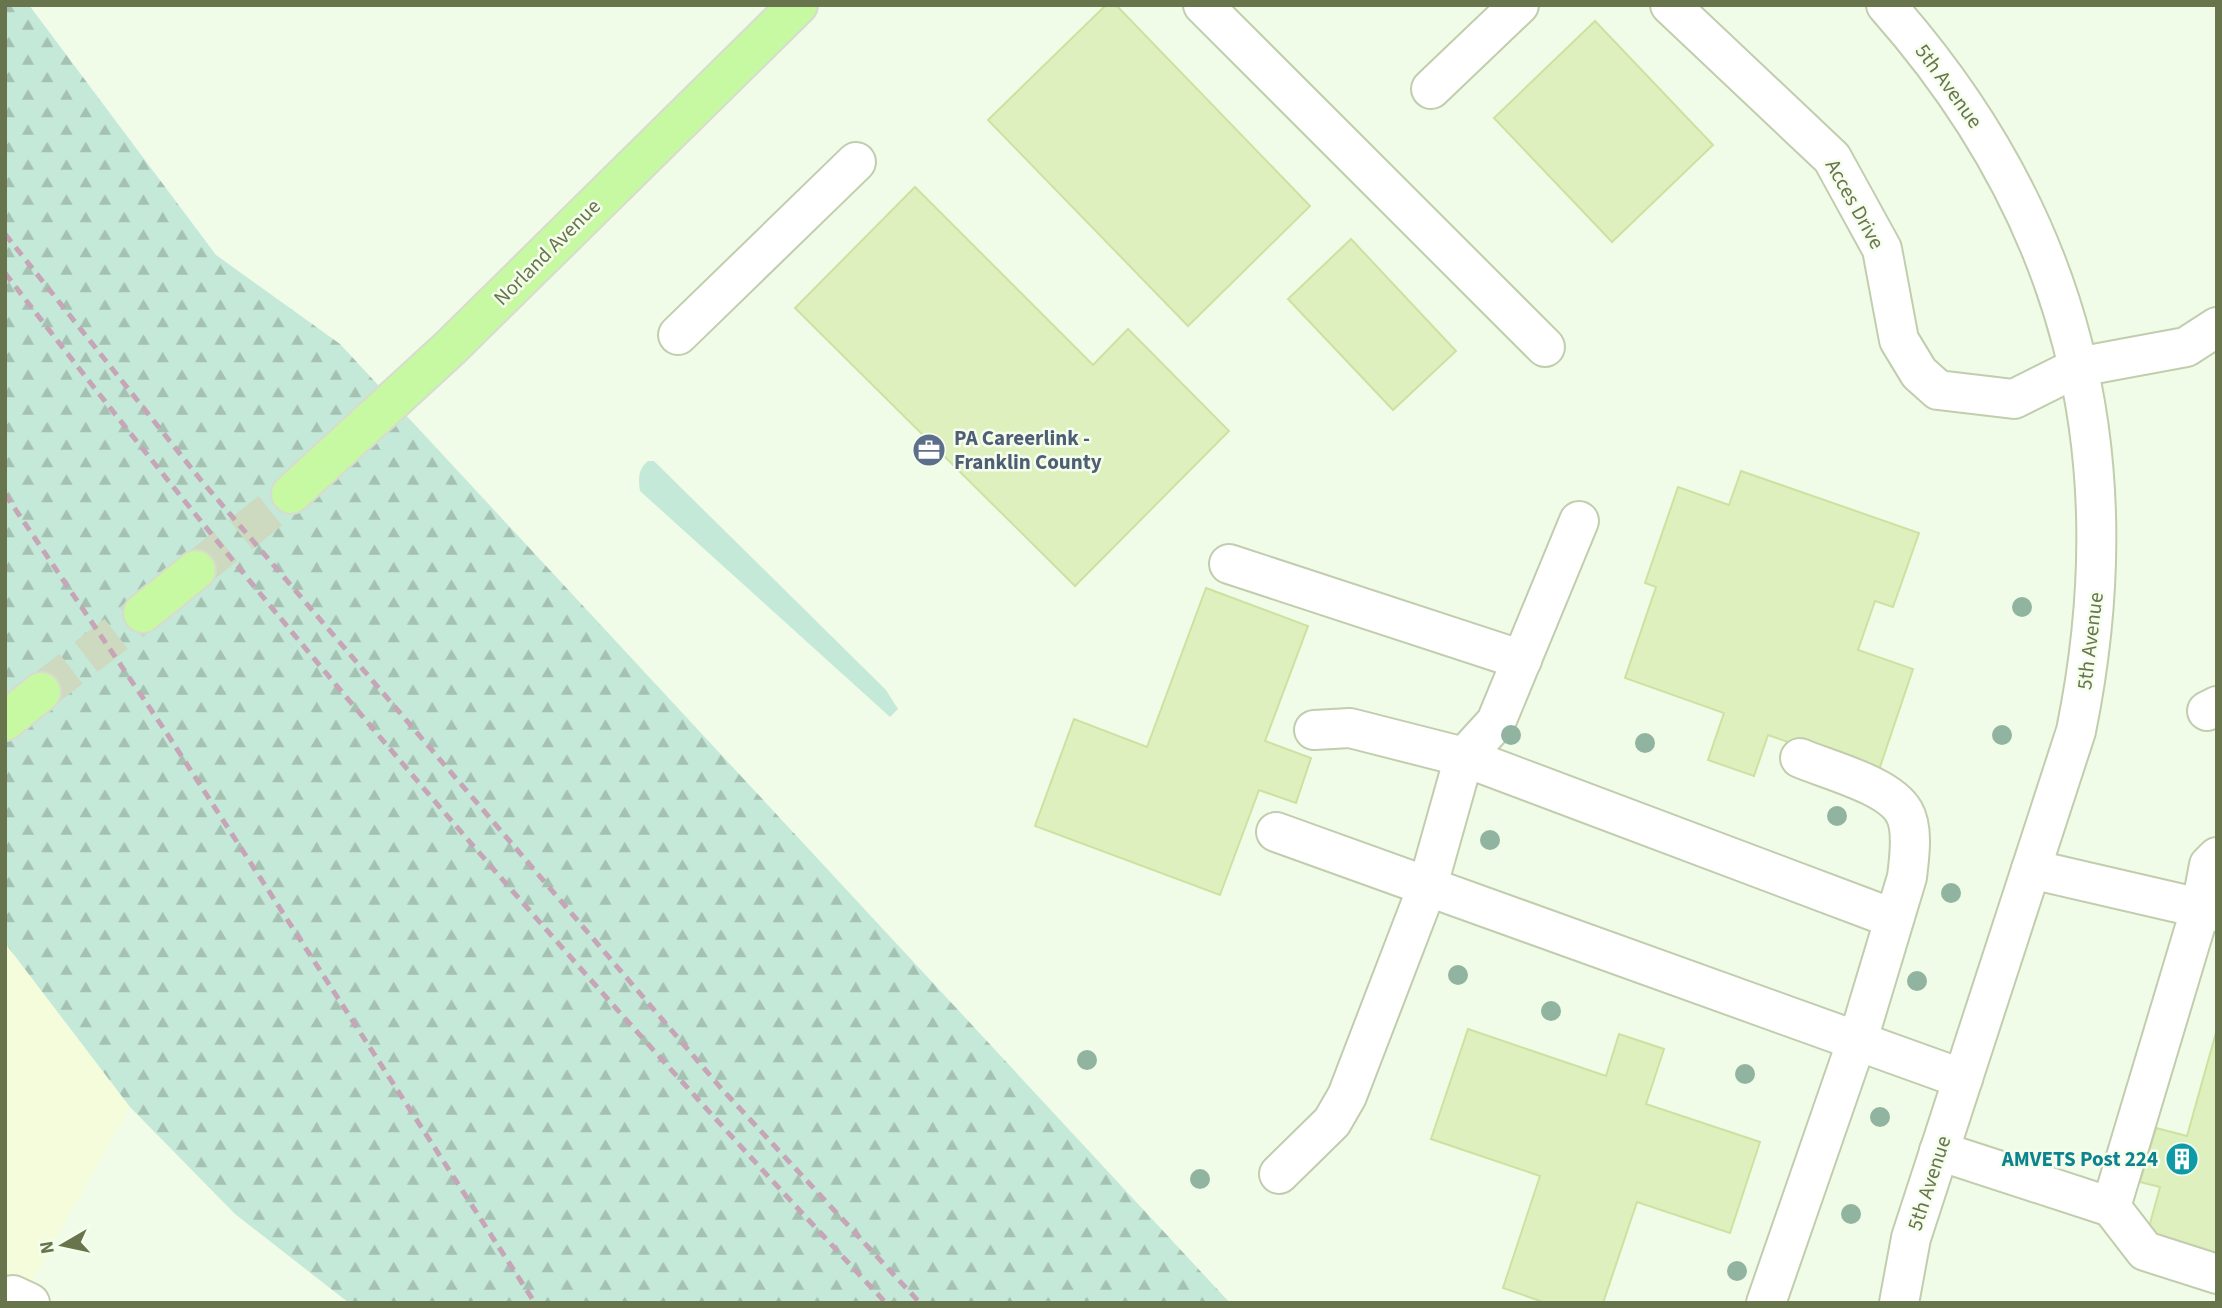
<svg xmlns="http://www.w3.org/2000/svg" width="2222" height="1308" font-family="'Source Sans 3',sans-serif">
	<defs>
		<pattern id="forest-firs" width="22" height="20" patternUnits="userSpaceOnUse" patternTransform="scale(1.75)"><rect width="22" height="20" fill="#c5e9d9"/><path d="M5 1l3.5 6h-7zM16 11l3.5 6h-7z" fill="#a4c1b2"/></pattern>
	</defs>
	<rect width="100%" height="100%" fill="#f0fce7"/>
	<path fill="#f4fcdb" d="M5,943l125,164 -110,196h-15z"/>
	<path fill="#c5e9d9" d="M648,461h6l232,229 12,19 -8,8 -250,-226c-2,-12 -2,-22 8,-30z"/>
	<path fill="url(#forest-firs)" d="M5,5h24l187,250 124,89 890,959h-881l-114,-89 -105,-107 -125,-164z"/>
	<g fill="#dff0bf" stroke="#cde2a0" stroke-width="2">
		<path d="M1106,5h10l194,201 -122,120 -200,-206z"/>
		<path d="M1595,21l118,124 -101,97 -118,-124z"/>
		<path d="M915,187l178,178 35,-36 101,102 -154,155 -280,-278z"/>
		<path d="M1351,239l105,112 -63,59 -105,-111z"/>
		<path d="M1741,471l178,62 -26,74 -18,-6 -17,49 55,19 -35,104 -110,-38 -14,41 -46,-16 16,-47 -99,-35 31,-91 -11,-4 33,-96 51,18z"/>
		<path d="M1206,588l102,38 -43,115 46,17 -15,45 -37,-13 -39,105 -185,-69 39,-107 73,28z"/>
		<path d="M1468,1029l138,47 13,-42 45,15 -18,55 114,38 -30,91 -93,-31 -34,101h-57l-43,-15 37,-112 -109,-37z"/>
		<path d="M2217,1029v228l-71,-19 14,-51 -20,-5 16,-54 31,8z"/>
	</g>
	<g fill="none" stroke-linecap="round" stroke-linejoin="round">
		<g stroke="#cedac0" stroke-width="38" stroke-dasharray="38 19" stroke-linecap="butt">
			<path d="M196,570l95,-76"/>
			<path d="M41,692l102,-79"/>
		</g>
		<defs>
			<g id="minor">
				<path d="M1203,5l342,342"/>
				<path d="M1670,5l162,153 50,91 17,91 20,33 19,17 76,9 64,-32 108,-20 31,-20"/>
				<path d="M1886,5c188,212 246,451 190,726l-165,507 -12,65"/>
				<path d="M1431,89l88,-84"/>
				<path d="M678,335l178,-173"/>
				<path d="M1229,564l293,96"/>
				<path d="M2207,711l10,-5"/>
				<path d="M1314,730l36,-2 114,29 428,161"/>
				<path d="M1276,832l687,247"/>
				<path d="M2031,869l186,43"/>
				<path d="M1939,1151l172,56 90,-300 8,-42 8,-8"/>
				<path d="M1279,1174l53,-52 15,-26 81,-211 36,-128 32,-35 83,-201"/>
				<path d="M2111,1207l34,44 72,23"/>
				<path d="M5,1296l8,-1 17,8"/>
				<path d="M1766,1303l97,-280 44,-146c2,-18 7,-48 -3,-65 -15,-27 -76,-42 -104,-54"/>
			</g>
			<g id="major">
				<path d="M291,494l159,-146 348,-343"/>
				<path d="M143,613l53,-43"/>
				<path d="M5,721l36,-29"/>
			</g>
		</defs>
		<use href="#minor" stroke="#c1cdad" stroke-width="42"/>
		<use href="#major" stroke="#d8dbd0" stroke-width="42"/>
		<use href="#minor" stroke="#fff" stroke-width="38"/>
		<use href="#major" stroke="#c7f8a2" stroke-width="38"/>
		<g stroke="#c5a5b6" stroke-width="5" stroke-dasharray="10 7" stroke-linecap="butt">
			<path d="M5,234l195,245 520,608 200,216"/>
			<path d="M5,273c275,358 572,701 881,1030"/>
			<path d="M5,494l161,238 369,571"/>
		</g>
	</g>
	<g fill="#91b4a1">
		<circle cx="2022" cy="607" r="10"/>
		<circle cx="1511" cy="735" r="10"/>
		<circle cx="2002" cy="735" r="10"/>
		<circle cx="1645" cy="743" r="10"/>
		<circle cx="1837" cy="816" r="10"/>
		<circle cx="1490" cy="840" r="10"/>
		<circle cx="1951" cy="893" r="10"/>
		<circle cx="1458" cy="975" r="10"/>
		<circle cx="1917" cy="981" r="10"/>
		<circle cx="1551" cy="1011" r="10"/>
		<circle cx="1087" cy="1060" r="10"/>
		<circle cx="1745" cy="1074" r="10"/>
		<circle cx="1880" cy="1117" r="10"/>
		<circle cx="1200" cy="1179" r="10"/>
		<circle cx="1851" cy="1214" r="10"/>
		<circle cx="1737" cy="1271" r="10"/>
	</g>
	<defs>
		<symbol id="office-disc" viewBox="-11 -11 22 22"><circle r="9.5" fill="#5c6f8a" stroke="#f5feed"/><path d="M-6-3h4V-5.5h4V-3h4V5H-6ZM-1-4.5V-3h2v-1.5ZM-6 0V1H6V0Z" fill="#fff"/></symbol>
		<symbol id="building-disc" viewBox="-11 -11 22 22"><circle r="9.5" fill="#0f9aa8" stroke="#f5feed"/><path d="M-4-6H4V6H1V3H-1V6H-4ZM-2.5-4.3h1.7v1.8h-1.7ZM.8-4.3h1.7v1.8H.8ZM-2.5-1h1.7V.8h-1.7ZM.8-1h1.7V.8H.8Z" fill="#fff"/></symbol>
	</defs>
	<g fill-rule="evenodd">
		<use href="#office-disc" x="910" y="431" width="38" height="38"/>
		<use href="#building-disc" x="2163" y="1140" width="38" height="38"/>
	</g>
	<g text-anchor="middle" stroke-width="5" stroke-linejoin="round" paint-order="stroke">
		<g font-size="21" fill="#68754c" stroke="#f5feed">
			<text transform="translate(1949 86) rotate(54)" y="7">5th Avenue</text>
			<text transform="translate(1855 204) rotate(61)" y="7">Acces Drive</text>
			<text transform="translate(547 252) rotate(-45)" y="7">Norland Avenue</text>
			<text transform="translate(2090 641) rotate(-83)" y="7">5th Avenue</text>
			<text transform="translate(1929 1183) rotate(-72)" y="7">5th Avenue</text>
		</g>
		<g font-size="21" font-weight="bold" fill="#4e5e75" stroke="#f5feed" text-anchor="start">
			<text x="954" y="445">PA Careerlink -<tspan x="954" dy="24">Franklin County</tspan></text>
		</g>
		<g font-size="21" font-weight="bold" fill="#0d838f" stroke="#f5feed" text-anchor="end">
			<text x="2158" y="1166">AMVETS Post 224</text>
		</g>
	</g>
	<rect width="2222" height="1308" fill="none" stroke="#68754c" stroke-width="14"/>
	<g transform="translate(63 1245) rotate(261)" stroke="#f5feed" stroke-width="5" paint-order="stroke">
	<path d="M0-5L12 26L0 18L-12 26Z" fill="#68754c"/>
	<text y="-10" font-size="19" font-weight="bold" text-anchor="middle" fill="#68754c">N</text>
	</g>
</svg>
